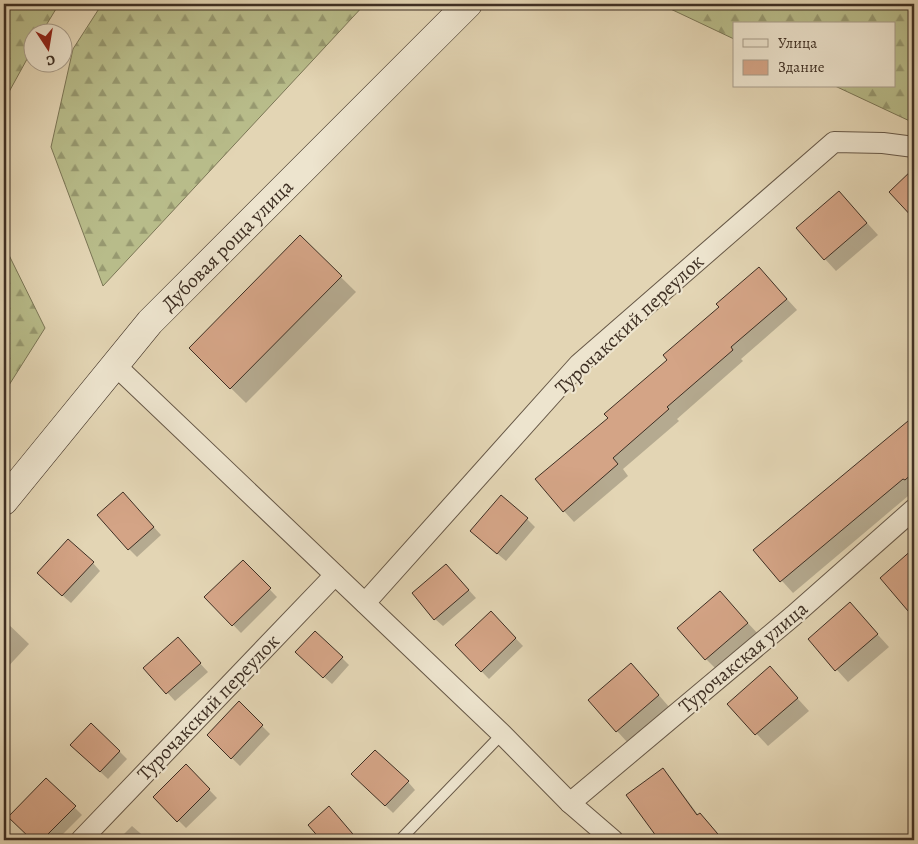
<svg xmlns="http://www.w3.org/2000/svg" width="918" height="844" font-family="Alegreya,serif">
	<defs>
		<pattern id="forest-firs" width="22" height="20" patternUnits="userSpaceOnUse" patternTransform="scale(1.25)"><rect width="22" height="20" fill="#b8bc8a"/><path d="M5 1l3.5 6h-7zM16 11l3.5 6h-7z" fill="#979970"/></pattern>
	</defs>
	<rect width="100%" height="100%" fill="#e3d5b4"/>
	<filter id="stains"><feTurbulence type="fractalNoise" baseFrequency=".004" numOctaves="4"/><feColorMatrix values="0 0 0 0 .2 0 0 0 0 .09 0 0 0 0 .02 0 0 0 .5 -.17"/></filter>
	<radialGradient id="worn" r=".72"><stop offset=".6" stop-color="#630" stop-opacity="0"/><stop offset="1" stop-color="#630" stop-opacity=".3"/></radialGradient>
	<g fill="url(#forest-firs)" stroke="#7b7656">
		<path d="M4,4h55l-17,28h-10v18l-28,51z"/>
		<path d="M102,4h263l-262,282 -52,-139 22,-98z"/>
		<path d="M660,4h254v119l-79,-37h59v-62h-160v15z"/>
		<path d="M4,245l41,83 -41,65z"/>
	</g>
	<g fill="#0003">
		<path d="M839,192l39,43 -42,36 -11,-12z"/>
		<path d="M300,237l56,55 -110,111 -56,-55z"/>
		<path d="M759,268l38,42 -56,49 2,2 -66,58 2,2 -56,48 5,7 -54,46 -10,-11 46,-93z"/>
		<path d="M914,418v73l-121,102 -39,-43z"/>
		<path d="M131,502l30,33 -24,22 -8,-8z"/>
		<path d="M527,519l8,8 -29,34 -26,-22z"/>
		<path d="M914,550v65l-33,-37z"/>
		<path d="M242,561l35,36 -36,36 -35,-36z"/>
		<path d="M93,563l7,8 -29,32 -25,-22z"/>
		<path d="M446,565l30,33 -33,28 -8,-7z"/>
		<path d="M720,593l39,42 -41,36 -12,-12z"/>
		<path d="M850,604l39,43 -41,35 -39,-43z"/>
		<path d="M491,613l32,33 -34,33 -32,-33z"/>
		<path d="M4,620l25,24 -25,27z"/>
		<path d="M185,647l23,25 -33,29 -30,-33z"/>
		<path d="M342,658l7,7 -17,19 -27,-24z"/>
		<path d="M770,668l39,43 -41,35 -39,-42z"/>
		<path d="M643,677l27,31 -42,35 -11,-12z"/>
		<path d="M239,703l31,31 -30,32 -32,-31z"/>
		<path d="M119,751l8,8 -19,20 -28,-26z"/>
		<path d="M186,766l31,32 -31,30 -31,-31z"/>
		<path d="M663,769l7,8 29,39 1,-2 8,8 15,18h-58l-9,-11z"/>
		<path d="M353,774l55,8 7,8 -22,23z"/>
		<path d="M46,779l36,36 -25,25h-23l-24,-23z"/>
		<path d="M132,826l16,14h-30z"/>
	</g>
	<g fill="#d4a486" stroke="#3e2f23">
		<path d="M914,168v51l-25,-27z"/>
		<path d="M839,191l28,32 -43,37 -28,-32z"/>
		<path d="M300,235l42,41 -112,113 -41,-41z"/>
		<path d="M759,267l28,32 -56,48 2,3 -66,57 2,2 -56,49 5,6 -55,48 -28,-33 73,-61 -4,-4 63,-54 -4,-5 56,-48 -3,-3z"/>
		<path d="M914,416v56l-9,8 -2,-1 -123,103 -27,-32z"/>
		<path d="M123,492l31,35 -26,23 -31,-35z"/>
		<path d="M501,495l27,23 -31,36 -27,-23z"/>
		<path d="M68,539l26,23 -32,34 -25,-23z"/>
		<path d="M914,548v70l-34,-40z"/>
		<path d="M243,560l28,28 -39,38 -28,-29z"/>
		<path d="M446,564l23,26 -35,30 -22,-27z"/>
		<path d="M720,591l28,32 -43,37 -28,-32z"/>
		<path d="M850,602l28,32 -43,37 -27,-32z"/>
		<path d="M491,611l25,27 -35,34 -26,-27z"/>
		<path d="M315,631l28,26 -20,21 -28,-26z"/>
		<path d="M178,637l23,26 -35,31 -23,-26z"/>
		<path d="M631,663l28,32 -43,37 -28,-32z"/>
		<path d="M770,666l28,32 -43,37 -28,-31z"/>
		<path d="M239,701l24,24 -32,34 -24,-24z"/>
		<path d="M91,723l29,28 -20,21 -30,-27z"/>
		<path d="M375,750l34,31 -24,25 -34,-32z"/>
		<path d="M186,764l24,25 -33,33 -24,-25z"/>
		<path d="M663,768l34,47 3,-2 23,27h-64l-33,-45z"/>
		<path d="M46,778l30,28 -34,34h-10l-24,-23z"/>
		<path d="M329,806l29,34h-37l-13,-15z"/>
	</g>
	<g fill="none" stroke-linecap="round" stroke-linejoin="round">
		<defs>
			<path id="lane" d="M400,840l102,-106"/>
			<g id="street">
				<path d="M115,365l387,369 68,69 43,37"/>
				<path d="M365,603l214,-239 255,-222 49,1 31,4"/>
				<path d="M570,803l223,-187 121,-107"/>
				<path d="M81,840l254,-265"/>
			</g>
			<path id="secondary" d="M4,501l146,-179 318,-318"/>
		</defs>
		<use href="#lane" stroke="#675847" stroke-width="12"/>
		<use href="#street" stroke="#675847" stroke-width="22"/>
		<use href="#secondary" stroke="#3e2f23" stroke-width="29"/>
		<use href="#lane" stroke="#ede4ce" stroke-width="10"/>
		<use href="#street" stroke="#ede4ce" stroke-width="20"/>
		<use href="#secondary" stroke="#ede4ce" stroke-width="28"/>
	</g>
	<g text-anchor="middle" stroke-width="4.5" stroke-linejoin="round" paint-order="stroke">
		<g font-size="20" fill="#3e2f23" stroke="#ede4ce">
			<text transform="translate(227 245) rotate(-45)" y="7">Дубовая роща улица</text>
			<text transform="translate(629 324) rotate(-43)" y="7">Турочакский переулок</text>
			<text transform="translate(743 657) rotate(-40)" y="7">Турочакская улица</text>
			<text transform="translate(208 707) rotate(-46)" y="7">Турочакский переулок</text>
		</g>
	</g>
	<rect width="918" height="844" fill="none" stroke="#e3d5b4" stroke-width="20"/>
	<rect x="5" y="5" width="908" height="834" fill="none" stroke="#3e2f23" stroke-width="2.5"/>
	<rect x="10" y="10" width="898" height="824" fill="none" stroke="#3e2f23"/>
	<rect x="733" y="22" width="162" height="65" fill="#ede4ce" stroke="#a79c8a"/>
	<rect x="743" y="39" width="25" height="8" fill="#ede4ce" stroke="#a79c8a"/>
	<text x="778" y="48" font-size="15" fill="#3e2f23">Улица</text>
	<rect x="743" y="60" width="25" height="15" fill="#d4a486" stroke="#a79c8a"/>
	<text x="778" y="72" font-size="15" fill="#3e2f23">Здание</text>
	<g transform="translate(48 48) rotate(168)"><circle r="24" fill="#ede4ce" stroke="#a79c8a"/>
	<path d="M0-4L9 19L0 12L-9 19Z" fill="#8f2418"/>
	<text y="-8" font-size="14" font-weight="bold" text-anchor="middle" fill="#3e2f23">С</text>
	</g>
	<rect width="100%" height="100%" filter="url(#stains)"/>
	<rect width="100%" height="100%" fill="url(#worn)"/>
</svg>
